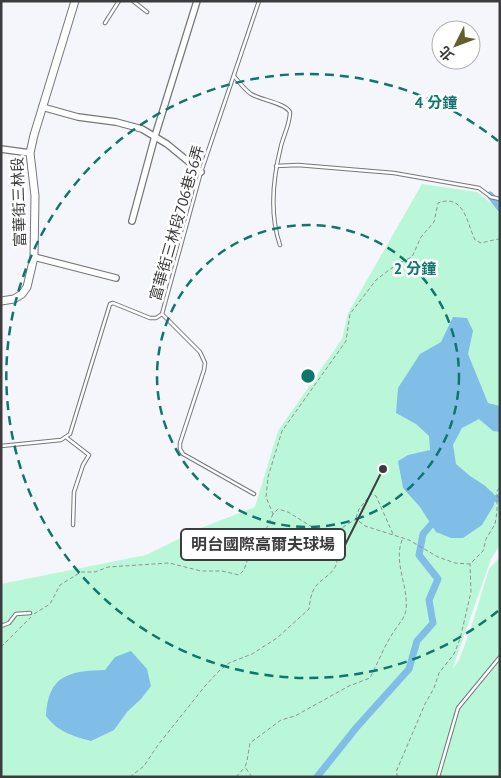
<svg xmlns="http://www.w3.org/2000/svg" width="501" height="778" font-family="'PT Sans','Noto Sans TC',sans-serif">
	<rect width="100%" height="100%" fill="#f5f5fc"/>
	<path fill="#baf7d8" d="M422,184l55,8 16,13 7,10v330l-9,14 -39,111 7,-10 11,-29 19,-62 11,-12v220h-499v-193l145,-29 55,-27 54,-21 23,-76 64,-92 6,-26z"/>
	<g fill="#81bee7">
		<path d="M453,317l14,1 6,13 -5,23 20,49 12,3v26l-7,-1 -14,-12 -17,9 -9,17 3,19 14,12 14,9 10,9v11l-12,20 -19,13h-12l-15,-6 -16,-25 -17,-19 -5,-27 10,-6 22,-5 -1,-14 -13,-12 -20,-11 2,-25 22,-34 21,-12z"/>
		<path d="M131,651l16,18 4,17 -10,13 -14,13 -13,18 -23,11c-18,-5 -33,-9 -45,-25 2,-41 23,-45 59,-46l10,-13z"/>
	</g>
	<g fill="none" stroke-linecap="round" stroke-linejoin="round">
		<g stroke="#81bee7" stroke-width="7">
			<path d="M490,195l10,13"/>
			<path d="M485,500l15,-2"/>
			<path d="M317,777l39,-49 53,-59 8,-28 16,-18 -4,-23 9,-21 -19,-24 4,-21 13,-15"/>
		</g>
		<defs>
			<g id="service">
				<path d="M133,1l14,11"/>
				<path d="M105,23l14,-22"/>
				<path d="M234,76c5,6 10,13 17,18 10,6 34,9 39,18 0,12 -6,22 -9,34 -8,32 -12,67 -1,99"/>
				<path d="M276,166l22,-1 96,8 85,15 12,9 9,2"/>
				<path d="M162,314l38,38 5,11 -1,7 -24,73v6l3,5 71,40"/>
				<path d="M67,438l22,17 -6,10 -9,27 -1,33"/>
				<path d="M1,446l60,-6 9,-6 40,-130 3,-1 37,15h6l6,-4 39,-142 58,-171"/>
				<path d="M1,626l8,-3 7,-9 14,-1"/>
				<path d="M438,777l20,-69 42,-51"/>
			</g>
			<g id="minor">
				<path d="M42,107l36,10 38,5 26,7 25,15 34,28"/>
				<path d="M1,149l29,4"/>
				<path d="M132,221l23,-85 42,-135"/>
				<path d="M34,257l82,21"/>
			</g>
			<path id="tertiary" d="M1,301l13,-2 8,-5 5,-7 7,-30 1,-61 -5,-43 4,-18 41,-134"/>
		</defs>
		<use href="#service" stroke="#76767c" stroke-width="4.5"/>
		<use href="#minor" stroke="#76767c" stroke-width="8"/>
		<use href="#tertiary" stroke="#76767c" stroke-width="9"/>
		<g stroke="#909095" stroke-width="1" stroke-dasharray="4 2.5" stroke-linecap="butt">
			<path d="M500,240l-2,-1 -17,4 -6,-3c-8,-17 -11,-47 -37,-37l-4,19 -13,15 -9,20 -15,7 -21,16 -26,34 -4,27 -64,90 -14,46 -2,20 7,17 5,-5 10,3 37,23 4,1 27,-17 9,7 44,14 29,17 17,6 15,1 13,-13 3,-12 9,-15 2,-12v-21l3,-4"/>
			<path d="M356,518l3,-9 12,-15 5,2 17,38"/>
			<path d="M34,614l16,-10 10,-19 21,-13h14l13,-5 61,-4 32,8h21l17,4 5,-5 4,-12 11,-13 14,-31"/>
			<path d="M1,647l30,-30"/>
			<path d="M1,747v11"/>
			<path d="M130,777l14,-11 14,-21 47,-59 14,-15 10,-8 23,-9 25,-16 32,-29c1,-8 2,-17 7,-23 7,-9 21,-13 21,-27 0,-7 -5,-16 -7,-22"/>
			<path d="M236,777l9,-10"/>
			<path d="M252,777l-7,-10 2,-6 3,-18 31,-23 14,-4 54,-30 21,-8c9,-17 15,-35 27,-51 4,-6 8,-10 9,-17 3,-24 -14,-49 -3,-72"/>
			<path d="M398,777l-2,-5 29,-68 9,-16 5,-15 15,-19 6,-15 11,-47 -1,-28"/>
		</g>
		<use href="#service" stroke="#fff" stroke-width="2.5"/>
		<use href="#minor" stroke="#fff" stroke-width="5.5"/>
		<use href="#tertiary" stroke="#fff" stroke-width="7"/>
	</g>
	<g fill="none" stroke="#0f766e" stroke-width="2.5" stroke-dasharray="9 6">
		<circle cx="308" cy="376" r="151"/>
		<path d="M498 611A302 302 0 1 1 498 141"/>
	</g>
	<g text-anchor="middle" stroke-width="5" stroke-linejoin="round" paint-order="stroke">
		<g font-size="15" fill="#3c3c3e" stroke="#fff">
			<text transform="translate(19 202) rotate(-92)" y="5">富華街三林段</text>
			<text transform="translate(177 223) rotate(-74)" y="5">富華街三林段706巷56弄</text>
		</g>
	</g>
	<circle cx="308" cy="376" r="8" fill="#0f766e" stroke="#fff" stroke-width="2.5"/>
	<g font-size="15" text-anchor="middle" font-weight="bold" fill="#0f766e" stroke="#fff" stroke-width="5" stroke-linejoin="round" paint-order="stroke">
		<text x="436" y="108">4 分鐘</text>
		<text x="415" y="274">2 分鐘</text>
	</g>
	<path fill="none" stroke="#3c3c3e" stroke-width="2" d="M383 469L345 545"/>
	<circle fill="#3c3c3e" stroke="#fff" stroke-width="2" cx="383" cy="469" r="5"/>
	<rect fill="#fff" stroke="#3c3c3e" stroke-width="2" x="181" y="529" width="164" height="31" rx="5"/>
	<g font-size="16" text-anchor="middle" font-weight="bold" fill="#3c3c3e">
		<text x="263" y="550">明台國際高爾夫球場</text>
	</g>
	<rect width="501" height="778" fill="none" stroke="#3c3c3e" stroke-width="5"/>
	<g transform="translate(456 45) rotate(228)"><circle r="24" fill="#ffffff" stroke="#b1b1b2"/>
	<path d="M0-4L9 19L0 12L-9 19Z" fill="#615f2c"/>
	<text y="-8" font-size="14" font-weight="bold" text-anchor="middle" fill="#3c3c3e">北</text>
	</g>
</svg>
